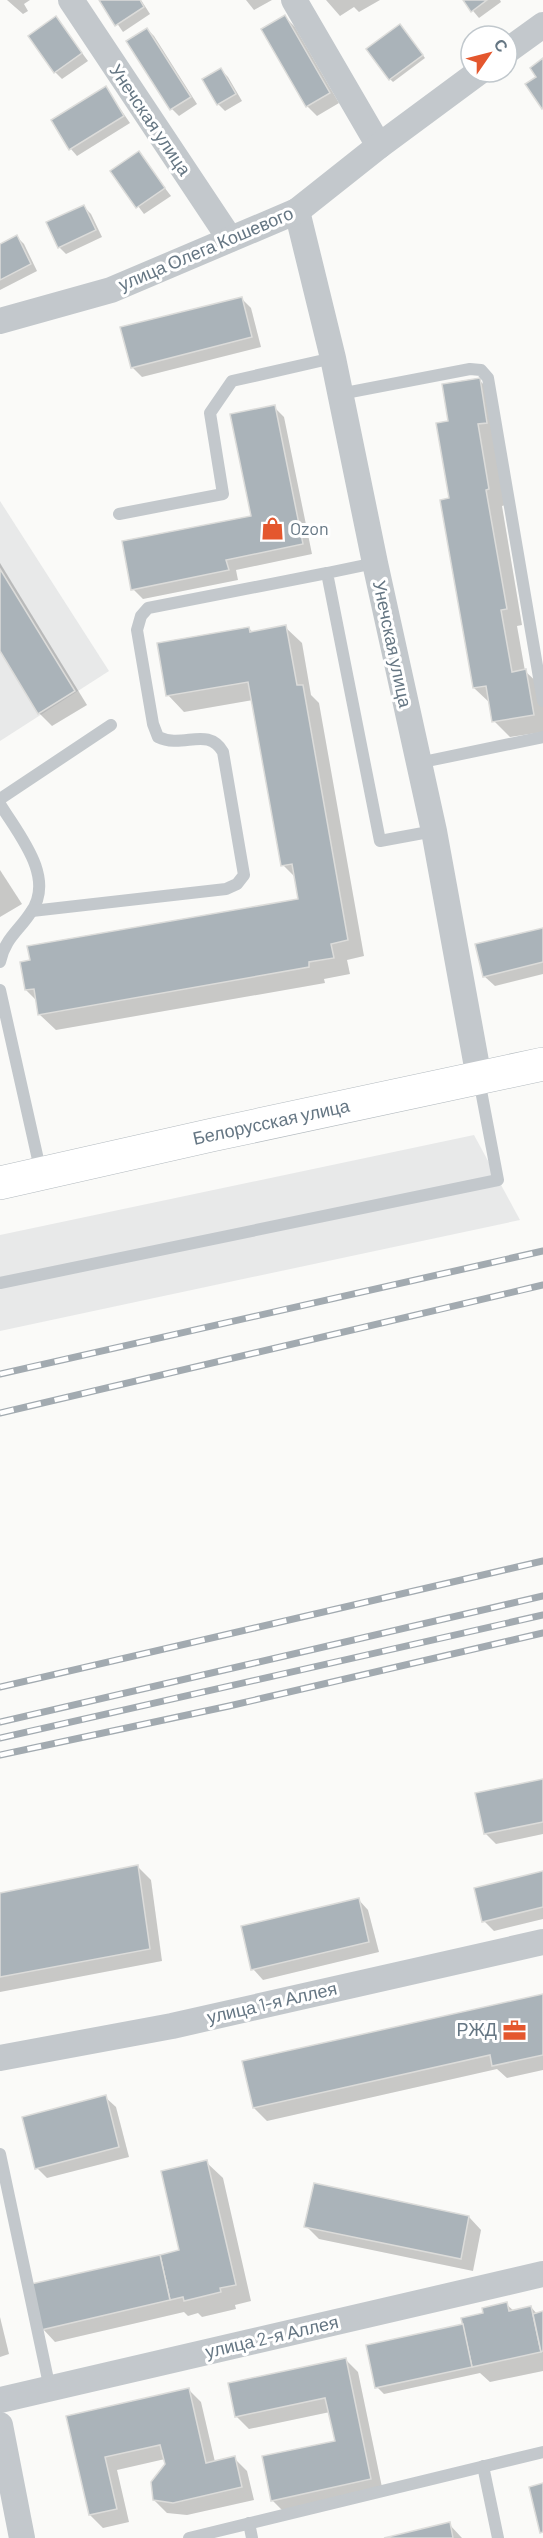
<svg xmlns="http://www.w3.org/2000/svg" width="543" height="2538" font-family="Barlow,sans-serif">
	<rect width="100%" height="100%" fill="#fafaf8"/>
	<g fill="#e8e9e9">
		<path d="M0,501l109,170 -109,70z"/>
		<path d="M474,1135l46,85 -520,111v-96z"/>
	</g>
	<g fill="#0003">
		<path d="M7,0h23l-6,4 4,7 -5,3z"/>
		<path d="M101,0h40l9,14 -27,18z"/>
		<path d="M246,0h26l-18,10z"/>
		<path d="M326,0h54l-21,12 -5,-5 -14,9z"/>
		<path d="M464,0h36l1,2 -22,16z"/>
		<path d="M285,17l10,10 44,76 -22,13 -10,-10z"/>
		<path d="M56,18l32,43 -26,18 -7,-7z"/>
		<path d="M147,29l7,7 43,68 -18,12 -7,-7 -44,-68z"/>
		<path d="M403,29l22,29 -32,24 -3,-3z"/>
		<path d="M221,70l7,7 14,24 -17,10 -7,-7z"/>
		<path d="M106,88l24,35 -53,33 -6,-7z"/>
		<path d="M138,153l33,43 -27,18 -32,-43z"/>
		<path d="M84,207l7,7 11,23 -36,17 -7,-7z"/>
		<path d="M17,237l7,7 13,27 -37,19v-45z"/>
		<path d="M241,298l10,10 10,39 -119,30 -10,-10z"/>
		<path d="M479,380l17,16 9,109 -3,1 20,119 -5,1 8,45 17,16 1,7v38l-33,5 -16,-16 -3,-17 -17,-16 -24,-189v-77z"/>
		<path d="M274,407l10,10 28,137 -76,16 2,10 -95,19 -10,-10 120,-72z"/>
		<path d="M0,563l87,142 -35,21 -13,-13 -39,-65z"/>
		<path d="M285,627l17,16 9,52 8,8 45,253 -17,4 3,14 -26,5 1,4 -269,47 -17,-16 -2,-13 -11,-11 273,-90 -3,-22 -13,-13 -30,-165 -69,12 -16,-17 80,-67 5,4z"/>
		<path d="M0,870l22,34 -22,13z"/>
		<path d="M543,929v45l-48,12 -11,-10z"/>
		<path d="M543,1780v54l-47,10 -11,-11z"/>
		<path d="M138,1867l13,13 11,81 -162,31v-97z"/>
		<path d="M543,1872v47l-49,12 -10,-10z"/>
		<path d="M358,1899l10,11 11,42 -116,28 -10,-11z"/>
		<path d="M543,1995v75l-36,8 -10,-9 -230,52 -13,-13z"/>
		<path d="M105,2097l11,10 13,50 -82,21 -10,-10z"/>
		<path d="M206,2162l17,16 28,123 -16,4 1,4 -34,8 -4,-4 -10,3 -4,-4 -129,30 -12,-13 138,-78z"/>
		<path d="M469,2217l12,13 -8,41 -154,-32 -13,-13z"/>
		<path d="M506,2304l8,7 17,-4 6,7 6,-1v58l-53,11 -10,-9 -96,21 -7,-7 85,-61z"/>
		<path d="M0,2317l9,37 -9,3z"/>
		<path d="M345,2359l13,13 25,120 -98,21 -13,-13 64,-58 -6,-30 -81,17 -13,-13z"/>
		<path d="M188,2389l13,13 14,60 19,-4 13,13 7,29 -67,15 -20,-2 -13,-13 12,-36 -1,-5 -48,11 12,52 -26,6 -13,-13 -22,-98z"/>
		<path d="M449,2524l13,14h-72z"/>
	</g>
	<g fill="#aab3b9" stroke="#dcdcda" stroke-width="1.5">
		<path d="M99,0h41l4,7 -29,19z"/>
		<path d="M463,0h24l-16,12z"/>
		<path d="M285,15l45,78 -24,14 -45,-78z"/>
		<path d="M56,16l26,37 -28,20 -26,-37z"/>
		<path d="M400,24l23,31 -34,25 -23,-31z"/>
		<path d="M147,28l44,69 -21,13 -44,-69z"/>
		<path d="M543,58v50l-1,1 -17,-25 11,-7 -6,-9z"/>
		<path d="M221,68l15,26 -19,11 -15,-26z"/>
		<path d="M106,86l18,30 -55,34 -18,-30z"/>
		<path d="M139,151l26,37 -29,20 -26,-37z"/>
		<path d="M84,205l12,25 -38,18 -12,-26z"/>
		<path d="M17,235l14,29 -31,16v-36z"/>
		<path d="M242,297l10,40 -121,31 -11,-41z"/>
		<path d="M480,378l7,45 -9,1 11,65 -3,1 21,119 -6,1 11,62 14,-3 8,46 -42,7 -6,-36 -13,2 -33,-188 9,-2 -13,-75 12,-2 -6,-37z"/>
		<path d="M275,405l28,139 -77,16 3,10 -98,20 -9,-49 129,-25 -21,-102z"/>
		<path d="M0,569l75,122 -37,23 -38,-63z"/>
		<path d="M286,625l11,60h6l45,255 -17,4 3,14 -25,4v5l-271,48 -4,-26 -9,1 -5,-28 10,-2 -3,-14 271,-47 -6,-35 -11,2 -33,-184 -82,14 -9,-53 92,-16 1,5z"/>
		<path d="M543,928v34l-60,15 -8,-33z"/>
		<path d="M543,1779v43l-59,12 -9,-41z"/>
		<path d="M138,1865l12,84 -150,28v-84z"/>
		<path d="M543,1871v36l-61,15 -8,-34z"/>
		<path d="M359,1898l10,44 -118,28 -10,-44z"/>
		<path d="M543,1994v61l-51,11 -2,-11 -237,53 -11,-47z"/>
		<path d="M106,2095l13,52 -84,22 -13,-52z"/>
		<path d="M207,2160l29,125 -16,3 1,4 -37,9 -1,-4 -13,3 -10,-45 19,-5 -18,-79z"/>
		<path d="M314,2183l155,33 -8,43 -157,-32z"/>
		<path d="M160,2255l10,45 -129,30 -10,-46z"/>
		<path d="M507,2302l2,9 22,-5 10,46 -69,15 -11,-49 22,-5 -1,-5z"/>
		<path d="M543,2311v40l-2,1 -8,-38z"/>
		<path d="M463,2324l9,43 -97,21 -9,-43z"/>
		<path d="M346,2358l25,121 -100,22 -9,-45 73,-15 -10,-43 -90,19 -7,-34z"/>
		<path d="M189,2388l17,75 29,-7 7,31 -69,16 -20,-3 -2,-18 14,-18 -5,-19 -55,12 12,52 -28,6 -23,-99z"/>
		<path d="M543,2483v49l-3,1 -11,-46z"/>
		<path d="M450,2522l3,16h-69z"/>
	</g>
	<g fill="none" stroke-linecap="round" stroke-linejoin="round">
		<defs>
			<g id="secondary">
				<path id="s1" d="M0,1183l212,-48 331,-71"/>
			</g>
		</defs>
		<use href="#secondary" stroke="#b3babf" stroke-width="34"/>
		<g stroke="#c3c8cc" stroke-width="12">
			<path d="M340,394l130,-25 11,1 7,8 55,323"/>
			<path d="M119,514l104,-20 -13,-81 22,-32 101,-23"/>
			<path d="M375,563l-48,10 53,268 54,-10"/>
			<path d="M418,763l125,-26"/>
			<path d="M0,799l111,-74"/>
			<path d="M0,804c18,30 56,73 31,108 -12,19 -26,26 -31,50"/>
			<path d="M32,911l194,-22 11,-5 7,-9 -21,-123c-15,-26 -40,-3 -65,-15l-5,-13 -16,-94 4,-14 7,-8 179,-35"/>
			<path d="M0,990l41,183"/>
			<path d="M0,1283l498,-103 -19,-100"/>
			<path d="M0,2154l50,235"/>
			<path d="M483,2466l15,72"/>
			<path d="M249,2523l3,15"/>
			<path d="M189,2538l354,-86"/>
		</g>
		<g stroke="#c3c8cc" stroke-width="26">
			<path d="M71,0l159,239"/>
			<path d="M294,0l85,146"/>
			<path d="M507,51l36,-26"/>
			<path d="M297,211l36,147 42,205 59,268 45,247"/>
			<path d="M0,321l111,-31 186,-79 82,-65 100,-74"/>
			<path d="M0,2058l172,-32 371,-84"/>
			<path d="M0,2400l543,-126"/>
			<path d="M0,2425l22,113"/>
		</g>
		<use href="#secondary" stroke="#fff" stroke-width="33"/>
		<defs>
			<g id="rail">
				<path d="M0,1374l543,-123"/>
				<path d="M0,1413l543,-128"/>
				<path d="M0,1687l543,-126"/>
				<path d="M0,1722l543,-126"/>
				<path d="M0,1738l543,-123"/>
				<path d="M0,1755l229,-49 314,-73"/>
			</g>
		</defs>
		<use href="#rail" stroke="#a2aab0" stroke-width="7"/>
		<use href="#rail" stroke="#fff" stroke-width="4.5" stroke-dasharray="14" stroke-linecap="butt"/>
	</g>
	<defs>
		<symbol id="shop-bare" viewBox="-9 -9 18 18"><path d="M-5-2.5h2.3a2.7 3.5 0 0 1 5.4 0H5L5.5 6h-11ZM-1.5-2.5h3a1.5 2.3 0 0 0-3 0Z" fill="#e4572e" stroke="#fff" stroke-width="2.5" paint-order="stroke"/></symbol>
		<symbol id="office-bare" viewBox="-9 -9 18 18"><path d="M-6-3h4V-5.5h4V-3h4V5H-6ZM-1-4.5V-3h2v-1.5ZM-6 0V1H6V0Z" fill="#e4572e" stroke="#fff" stroke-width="2.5" paint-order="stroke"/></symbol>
	</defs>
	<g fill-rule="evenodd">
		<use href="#shop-bare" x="256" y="512" width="33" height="33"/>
		<use href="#office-bare" x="498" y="2014" width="33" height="33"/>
	</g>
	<g text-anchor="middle" stroke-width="6" stroke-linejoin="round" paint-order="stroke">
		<g font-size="18" fill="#657683" stroke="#fff">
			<text transform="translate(150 120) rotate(56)" y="6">Унечская улица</text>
			<text transform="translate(206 249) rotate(-23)" y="6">улица Олега Кошевого</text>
			<text transform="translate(392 644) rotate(78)" y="6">Унечская улица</text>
			<text dy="6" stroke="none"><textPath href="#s1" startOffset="278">Белорусская улица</textPath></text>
			<text transform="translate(272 2003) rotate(-13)" y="6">улица 1-я Аллея</text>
			<text transform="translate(272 2337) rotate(-13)" y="6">улица 2-я Аллея</text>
		</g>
		<g font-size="18" fill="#657683" stroke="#fff" text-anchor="start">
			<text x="290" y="535">Ozon</text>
			<text x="497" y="2036" text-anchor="end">РЖД</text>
		</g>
	</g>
	<g transform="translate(489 54) rotate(55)"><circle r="28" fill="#ffffff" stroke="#c1c8cd" stroke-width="1.5"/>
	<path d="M0-4.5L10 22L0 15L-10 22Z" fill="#e4572e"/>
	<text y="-9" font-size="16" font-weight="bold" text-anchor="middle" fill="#657683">С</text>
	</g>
</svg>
